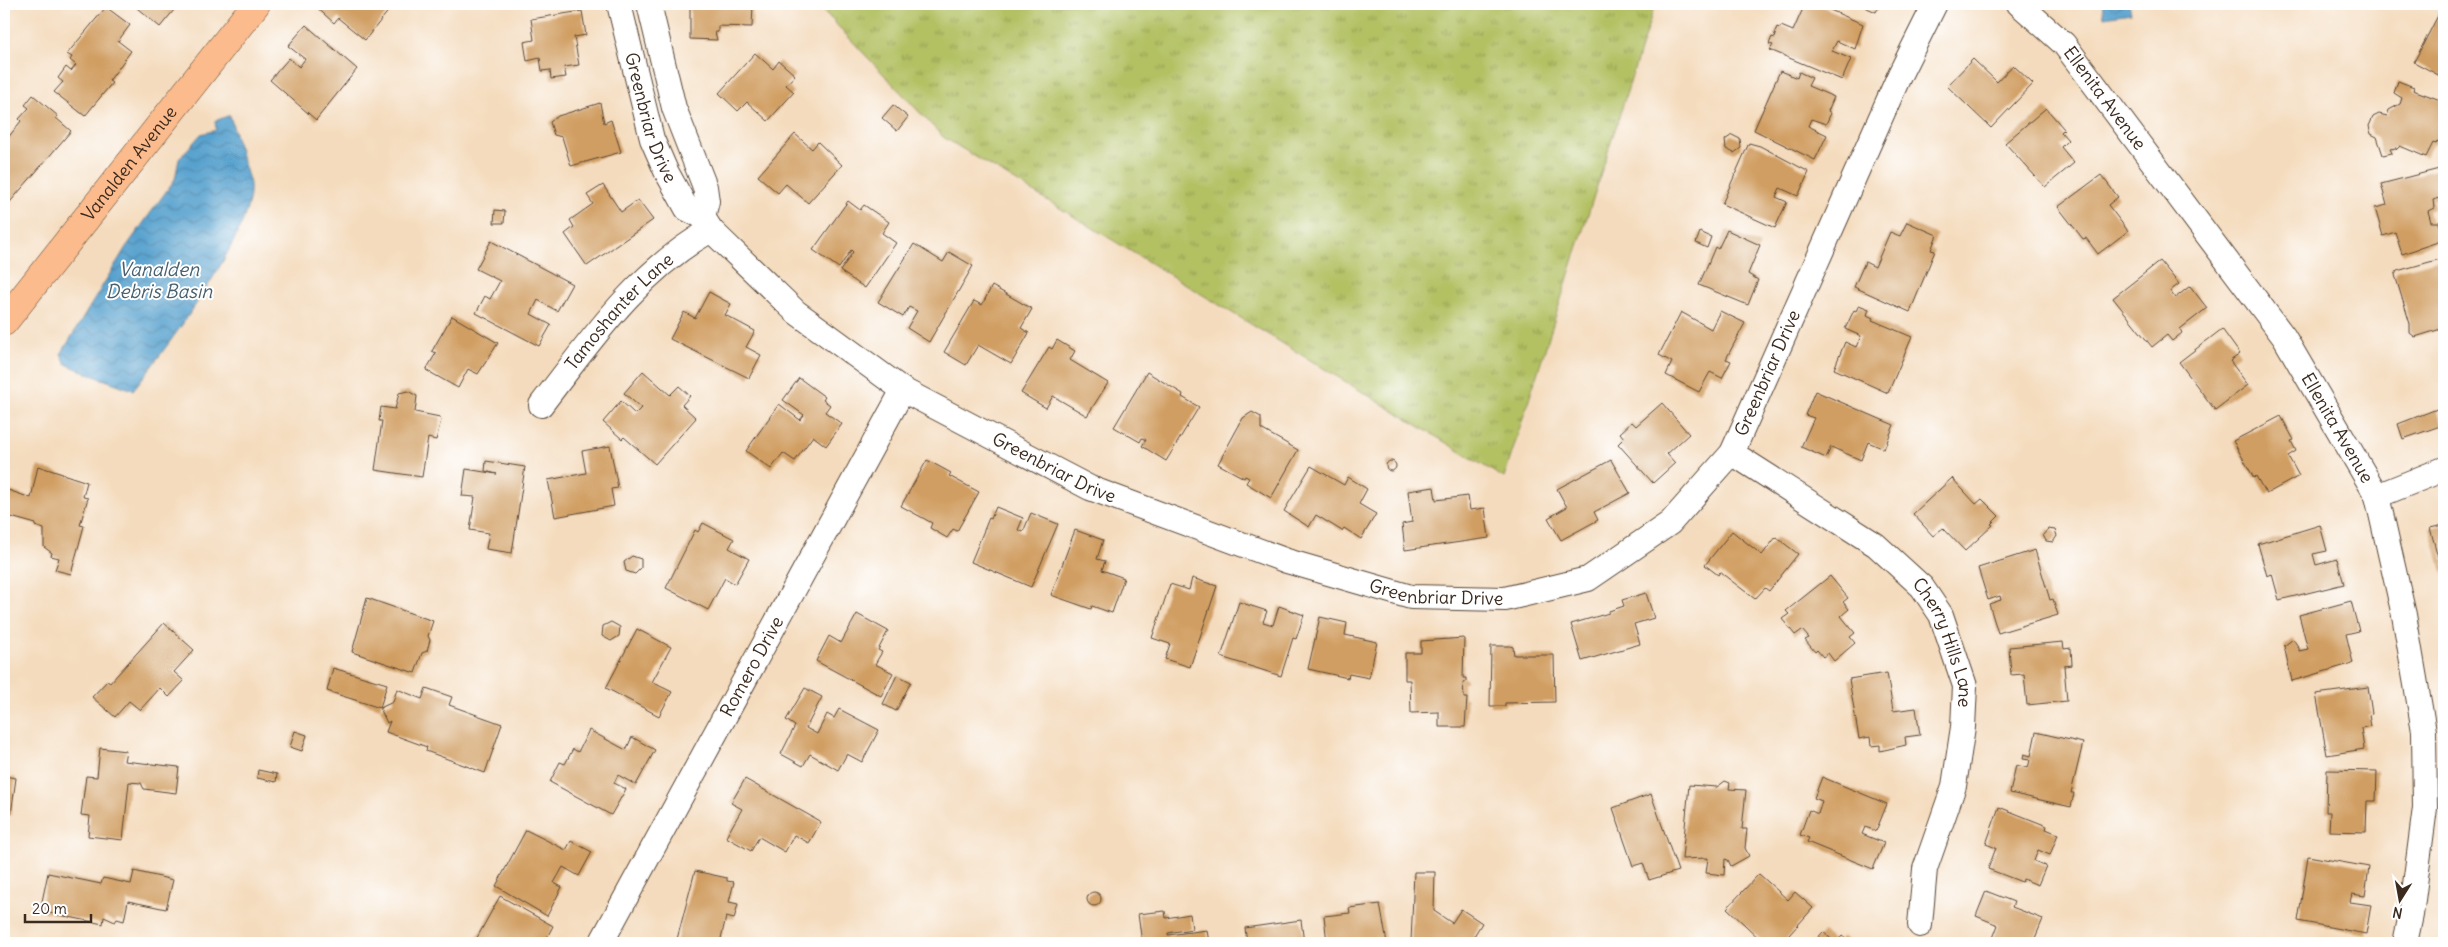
<svg xmlns="http://www.w3.org/2000/svg" width="2448" height="947" font-family="Delius,sans-serif">
	<defs>
		<pattern id="grass-tufts" width="24" height="20" patternUnits="userSpaceOnUse" patternTransform="scale(1.25)"><rect width="24" height="20" fill="#b3c163"/><path d="M3 7l-1-3M5 7V3M7 7l1-3M15 17l-1-3M17 17v-4M19 17l1-3" fill="none" stroke="#939d51"/></pattern>
		<pattern id="water-waves" width="16" height="10" patternUnits="userSpaceOnUse" patternTransform="scale(1.25)"><rect width="16" height="10" fill="#57a1ce"/><path d="M0 5q4-4 8 0t8 0" fill="none" stroke="#4983a7"/></pattern>
	</defs>
	<rect width="100%" height="100%" fill="#fff"/>
	<filter id="ink" filterUnits="userSpaceOnUse"><feTurbulence type="fractalNoise" baseFrequency=".02" numOctaves="2"/><feDisplacementMap in="SourceGraphic" scale="10" xChannelSelector="R" yChannelSelector="G"/><feConvolveMatrix kernelMatrix="1 2 1 2 8 2 1 2 1" color-interpolation-filters="sRGB"/></filter>
	<filter id="wash" filterUnits="userSpaceOnUse"><feTurbulence type="fractalNoise" baseFrequency=".0096" numOctaves="4" result="noise"/><feDisplacementMap in="SourceGraphic" scale="20" xChannelSelector="R" yChannelSelector="G"/><feGaussianBlur stdDeviation="1.12" result="paint"/><feColorMatrix in="noise" values="0 0 0 0 0 0 0 0 0 0 0 0 0 0 0 0 0 1.4 0 .05"/><feComposite in="paint" operator="in"/></filter>
	<g filter="url(#wash)">
		<rect width="100%" height="100%" fill="#f4dbbd"/>
		<path fill="url(#grass-tufts)" stroke="#777640" d="M817,4h838l-151,474 -561,-341z"/>
		<g fill="url(#water-waves)" stroke="#496676">
			<path d="M2102,4h27l2,9 -27,4z"/>
			<path d="M230,115c5,19 10,37 16,55 1,5 4,10 4,15 6,45 -87,168 -117,205l-42,-15 -25,-11 -5,-10 65,-107 49,-68 4,-20 22,-25 15,-4 -1,-9z"/>
		</g>
		<g id="blocks">
			<g fill="#d09e62">
				<path d="M132,4h47l-19,23z"/>
				<path d="M313,4h81l-29,36 -27,-22 -4,5z"/>
				<path d="M690,4h63l-1,23 -34,-1v6h-3l2,8 -27,-1z"/>
				<path d="M1805,4h11l47,20 -8,25 -18,-8 -5,10 19,8 -9,21 -72,-30 3,-5 -4,-1 3,-7 3,1 1,-3 -2,-1 3,-7 3,1 1,-2 12,5z"/>
				<path d="M1858,4h22l-4,8z"/>
				<path d="M2444,4v74l-30,-16z"/>
				<path d="M106,7l24,18 -12,16 13,10 -22,30 3,2 -27,33 -31,-24 9,-10 -5,-4 8,-11 5,4 5,-6 -6,-5 2,-3 -5,-3z"/>
				<path d="M582,11l4,24 -12,2 5,28 -15,2 2,10 -15,2 -1,-9 -8,1 -2,-13 -13,3 -3,-19 10,-2 -3,-21z"/>
				<path d="M306,25l51,44 -41,51 -46,-40 19,-22 10,9 6,-8 -17,-13z"/>
				<path d="M755,53l18,16 6,-8 16,14 -9,10 8,7 -26,29 -21,-19 -9,9 -19,-18z"/>
				<path d="M1973,59l24,23 16,-17 20,19 -42,44 -44,-42z"/>
				<path d="M1780,71l17,7 2,-6 13,6 -4,8 26,11 -6,14 3,2 -5,11 -15,-5 -3,7 19,9 -12,25 -61,-30z"/>
				<path d="M2398,81l16,6 -1,3 30,11 1,-4v47l-7,-3 -1,3 -3,-1 -7,14 -26,-11 -4,4v-2l-6,1 2,4 -9,2 -6,-18 -6,-3 -2,-8 4,-9 6,-3 8,2 2,-6 11,-6 2,-6 -8,-5z"/>
				<path d="M33,95l25,21 -2,2 15,13 -61,71 -6,-5v-54l17,-22 -2,-2 10,-11 -4,-3z"/>
				<path d="M600,103l4,20 7,-3 10,32 -50,14 -9,-29 -8,-2 -4,-13 8,-6z"/>
				<path d="M893,105l15,12 -11,14 -15,-13z"/>
				<path d="M2046,108l18,21 -3,3 7,8 -7,7 13,16 -29,24 -40,-44z"/>
				<path d="M795,134l17,15 6,-7 24,23 -34,38 -22,-19 -8,9 -20,-17z"/>
				<path d="M1732,135l8,4 1,9 -7,5 -8,-4 -1,-9z"/>
				<path d="M1749,143l11,3 49,26 -11,24 -18,-8 -4,9 11,5 -12,26 -53,-24z"/>
				<path d="M2443,168l1,29 -11,3 1,8 -6,3 3,11h8l5,18 -42,14 -7,-22 -12,4 -8,-28 12,-3 -6,-21z"/>
				<path d="M2101,175l17,22 -10,8 20,26 -30,23 -12,-16 -3,1 -25,-32z"/>
				<path d="M603,185l18,27 17,-12 15,20 -66,46 -22,-32 9,-7 -4,-7 23,-16 -6,-9z"/>
				<path d="M848,201l12,9 4,-5 25,17 -7,11 14,10 -31,45 -25,-17 13,-19 -2,-2 -12,18 -26,-18z"/>
				<path d="M495,210l10,1 -1,12h-10z"/>
				<path d="M1907,222l30,13 -6,15 4,1 -25,61 -56,-25 11,-25 10,5 15,-35 10,4z"/>
				<path d="M1727,230l33,15 -12,29 10,6 -10,25 -49,-20 16,-38 3,2z"/>
				<path d="M1700,232l11,5 -4,11 -11,-5z"/>
				<path d="M491,241l81,43 -15,27 -19,-11 -7,14 20,11 -12,21 -63,-33 9,-17 5,3 10,-18 -24,-12z"/>
				<path d="M914,244l29,18 6,-10 24,14 -44,76 -22,-14 10,-17 -8,-4 -6,10 -25,-15z"/>
				<path d="M2444,258v70l-29,9 -5,-4v-9l-15,-49 2,-4z"/>
				<path d="M2160,261l19,23 -9,7 5,7 15,-12 17,22 -27,21 2,4 -10,8 -5,-6 -15,12 -39,-49z"/>
				<path d="M992,286l40,23 -11,19 8,5 -18,31 -33,-19 -12,20 -22,-13 30,-51 8,4z"/>
				<path d="M709,292l22,12 -6,11 30,16 -9,16 15,8 -12,23 -79,-39 14,-27 11,6z"/>
				<path d="M1859,305l10,4 -2,6 6,3 -1,2 40,17 -24,56 -54,-24 11,-27 11,5 5,-11 -16,-7 9,-19 2,1z"/>
				<path d="M1720,311l25,12 -19,36 5,2 -9,17 -12,-6 -11,20 -33,-17 6,-13 -13,-7 22,-43 30,17z"/>
				<path d="M452,316l46,27 -20,31 -10,-5 -10,19 -32,-18 10,-17 -4,-2z"/>
				<path d="M2222,329l18,25 -10,7 18,24 -33,25 -36,-48z"/>
				<path d="M1057,340l18,11 -5,9 38,23 -21,33 -34,-20 -7,12 -25,-15 28,-46 3,2z"/>
				<path d="M643,371l27,24 9,-9 11,10 -8,9 14,13 -41,46 -31,-27 -2,2 -19,-17 18,-21 14,13 6,-6 -17,-15z"/>
				<path d="M1147,372l36,22 -1,3 17,10 -33,54 -24,-15 4,-6 -4,-2 -2,4 -26,-15z"/>
				<path d="M799,378l26,19 -2,3 7,5 -5,7 17,12 -16,22 -13,-10 -18,25 -12,-8 -12,16 -25,-18 33,-47 21,16 4,-5 -21,-15z"/>
				<path d="M408,391l9,5 -2,16 25,5 1,3 -5,20 -8,-2 -6,39 -47,-7 7,-49h-3l2,-14 14,2 4,-16z"/>
				<path d="M1815,391l79,34 -10,24 -16,-7 -7,18 -30,-13 -5,11 -25,-11 13,-29 -9,-3z"/>
				<path d="M1662,403l27,31 -22,20 8,9 -22,20 -35,-39 6,-6 -4,-5 12,-11 4,4z"/>
				<path d="M2437,409l6,16 -40,14 -5,-15z"/>
				<path d="M1252,412l9,5v12l37,21 -27,48 -25,-15 3,-5 -4,-2 -1,2 -26,-14 25,-46z"/>
				<path d="M2281,416l13,24 -3,1 5,10 -8,5 11,20 -33,18 -10,-18 -2,2 -21,-37z"/>
				<path d="M610,446l8,42 -7,1 3,17 -59,11 -7,-37 38,-7 -4,-22z"/>
				<path d="M927,460l24,13 -2,3 30,16 -22,39 -4,-2 -6,9 -17,-10 2,-5 -31,-17z"/>
				<path d="M1611,460l19,33 -36,19 4,8 -37,20 -13,-22 19,-11 -10,-18z"/>
				<circle cx="1391" cy="466" r="5"/>
				<path d="M486,461l39,6 -13,86 -26,-4 3,-16 -19,-3 5,-33 -13,-1 4,-27 31,5 -12,-3z"/>
				<path d="M38,466l49,16 -4,15 5,1 -8,27 4,1 -13,48 -16,-4 4,-12 -8,-2 1,-3 -8,-6v-18l-9,-3 1,-2 -32,-9v-11l4,-14 23,8z"/>
				<path d="M1311,466l33,19 4,-8 19,12 -8,15 17,10 -15,25 -17,-11 -2,3 -26,-16 -7,12 -25,-16z"/>
				<path d="M1952,478l24,26 6,-5 17,17 -8,8 2,1 -28,26 -22,-23 -10,8 -20,-22z"/>
				<path d="M1434,487l2,13 32,-4 2,14 15,-2 4,30 -84,12 -3,-26 10,-2 -4,-31z"/>
				<path d="M996,507l27,11 -5,12 5,2 8,-19 27,11 -27,63 -60,-25 18,-44 2,1z"/>
				<path d="M703,523l31,16 -5,9 20,11 -14,25 -10,-6 -17,32 -42,-22 29,-58 3,2z"/>
				<path d="M2320,525l7,26 -14,3 3,11 21,-6 7,25 -65,16 -7,-26 -5,2 -9,-32z"/>
				<path d="M2444,525v50h-1l-13,-47z"/>
				<path d="M2048,529l7,1 2,6 -4,6 -7,-1 -3,-6z"/>
				<path d="M1075,530l28,10 -6,19 8,2 -3,9 22,8 -12,35 -20,-7 -1,3 -40,-14z"/>
				<path d="M1732,531l30,24 14,-18 22,17 -29,37 -4,-3 -10,11 -35,-27 -2,3 -13,-10z"/>
				<path d="M2035,550l15,50 3,-1 5,16 -60,18 -9,-29 12,-4 -1,-4 -12,4 -10,-32z"/>
				<path d="M632,556l9,3v9l-6,6 -9,-3 -2,-9z"/>
				<path d="M1830,576l18,22 -5,4 6,7 -8,7 14,17 -5,4 5,6 -21,18 -6,-8 -5,4 -6,-7 -2,2 -10,-12 4,-2 -7,-8 -7,5 -13,-16 7,-5 -3,-3z"/>
				<path d="M1192,578l25,8 -27,81 -25,-8 5,-15 -18,-6 18,-54 19,6z"/>
				<path d="M1646,593l8,25 -20,6 6,20 -58,17 -11,-37 38,-11v-2l15,-5 -2,-6z"/>
				<path d="M367,598l66,23 -5,15 2,4 -3,11 -5,2 -7,20 -63,-21z"/>
				<path d="M2351,601l8,30 -13,3 7,29 -61,18 -8,-35 9,-7 6,9v3l9,-2 -9,-34z"/>
				<path d="M1239,602l28,9 -4,11 10,3 6,-19 25,9 -8,24 -3,-1 -12,38 -60,-19z"/>
				<path d="M857,614l31,17 -10,19 4,2 -7,12 18,9 -12,23 -65,-35 13,-25 12,7z"/>
				<path d="M1320,617l27,6 -2,12 32,7 -8,36 -20,-4 -1,4 -40,-9z"/>
				<path d="M611,622l9,5 -1,9 -8,5 -9,-5 1,-10z"/>
				<path d="M164,623l30,27 -20,22 10,9 -15,16 -9,-9 -20,22 -11,-9 -14,16 -23,-20 15,-16 3,2z"/>
				<path d="M637,629l34,18 -19,35 20,10 -13,24 -53,-28z"/>
				<path d="M1464,638l-1,40h3v4h-3l1,16h3l-2,29h-26v-15l-28,1 -1,-33h-5v-27h16v-12z"/>
				<path d="M2063,642l1,7 7,-1 1,17 -8,1 3,35 -40,4 -3,-31 -13,1 -2,-28z"/>
				<path d="M1491,646h19l3,1 1,8h40l1,47 -50,1v3h-15z"/>
				<path d="M333,668l54,16 -7,24 13,-6 4,-13 25,10 4,-11 26,9 -3,8 53,19 -17,49 -59,-22 1,-4 -41,-15 4,-11 -3,2 -7,-15 -53,-17z"/>
				<path d="M1887,673l6,38 23,-3 4,27 -15,2 1,8 -26,6v-6l-9,1 -1,-9 -11,2 -10,-60z"/>
				<path d="M897,675l14,7 -15,29 -13,-7z"/>
				<path d="M2368,687l4,27 -3,1 2,11 -10,2 3,21 -37,6 -11,-61z"/>
				<path d="M805,688l17,9 -16,31 11,6 10,-20 7,4 5,-9 40,21 -17,32 -15,-8 -9,16 -28,-16 -7,12 -22,-12 14,-28 -9,-6z"/>
				<path d="M589,730l37,20 6,-13 23,13 -19,35 -18,-10 -4,8 12,6 -15,26 -61,-33 10,-20 5,2 8,-15 5,3z"/>
				<path d="M295,731l12,4 -5,16 -12,-4z"/>
				<path d="M2036,732l47,11 -12,50h3l-3,14 -61,-14 6,-28 12,3 2,-8 -7,-1 1,-5 7,2z"/>
				<path d="M100,748l26,3 -2,10 55,6 -3,26 -32,-4 -3,-6 -12,-1 -6,58 -35,-4 2,-20 -9,-1 5,-39 11,1z"/>
				<path d="M258,770l19,4 -1,8 -19,-4z"/>
				<path d="M2327,770l50,1 -1,30h-9l-1,31 -37,-1 1,-19h-4z"/>
				<path d="M4,776l12,2 -5,37 -7,-1z"/>
				<path d="M1822,777l65,27 -11,27 -11,-4 -3,7 22,9 -11,26 -66,-27 2,-4 -9,-3 9,-25 9,4 4,-13 -8,-3z"/>
				<path d="M745,779l76,43 -12,21 -15,-8 -9,17 -26,-15 -8,14 -25,-14 16,-28 -11,-6z"/>
				<path d="M1725,781l5,2 -1,6 17,1 -4,39h5l-2,19 4,8 -18,10 -3,-6 -3,-1 -1,16 -18,-2 2,-15 -26,1 7,-74 28,2z"/>
				<path d="M1651,794l27,77 -29,9 -6,-17 -10,3 -20,-58z"/>
				<path d="M1999,807l48,19 -1,3 12,5 -8,21 -12,-5 -4,11 12,5 -8,19 -15,-6 -1,3 -34,-13 8,-21 -10,-4z"/>
				<path d="M526,830l40,20 5,-9 21,11 -13,24 -16,-9 -9,16 8,4 -15,29 -51,-30z"/>
				<path d="M2308,856l61,11 -4,29 -13,-2 -2,8 21,3 -5,29 -68,-13z"/>
				<path d="M134,871l39,9 -7,29 -38,-8 -4,20 -7,-2 -2,3 -11,-5 -1,7 -63,-13 8,-38 53,11 2,-6 28,6z"/>
				<path d="M695,871l32,7v3l7,1 -5,20 9,2 -4,15 -8,-2 -6,26h-44z"/>
				<path d="M1414,872h21l-1,39 18,12 9,-14 21,14 -8,13 3,7 -66,-1z"/>
				<path d="M1759,874l29,26 7,-8 18,16 -31,35h-18l-37,-35z"/>
				<path d="M1986,891l28,11 -2,5 31,12 -10,24h-42l7,-18 -22,-9z"/>
				<circle cx="1094" cy="899" r="7"/>
				<path d="M500,896l53,30 -9,17h-14l-7,-4 -2,4h-47z"/>
				<path d="M1380,904l7,39h-60l-3,-27 26,-3 -1,-5z"/>
				<path d="M1165,911l1,7 24,-4 2,15 -24,4v2l39,-5 2,13h-67l-4,-29z"/>
				<path d="M1301,920l3,23h-57l-2,-15z"/>
				<path d="M1823,932l13,11 6,-7 9,7h-38z"/>
			</g>
		</g>
	</g>
	<g filter="url(#ink)">
		<use href="#blocks" fill-opacity="0" stroke="#574536" stroke-width="1"/>
		<g fill="none" stroke-linecap="round" stroke-linejoin="round">
			<defs>
				<g id="minor">
					<path id="s1" d="M619,4l33,135 14,32 21,38 16,8 8,13 85,82 107,78 187,98 197,73 124,36 94,2 83,-20 82,-56 62,-70 168,-379 35,-70"/>
					<path d="M649,4l25,104 31,79 2,14 -4,16"/>
					<path id="s2" d="M2019,4l45,40 220,293 93,159 27,119 20,116 1,77 -14,107 -6,28"/>
					<path id="s3" d="M541,405c50,-65 97,-134 170,-175"/>
					<path id="s4" d="M1732,453l144,92 46,42 19,28 24,71 -2,41 -9,59 -29,83 -5,56"/>
					<path d="M2377,496l67,-27"/>
					<path id="s5" d="M601,943l302,-553"/>
				</g>
				<g id="major">
					<path id="s6" d="M4,322l252,-318"/>
				</g>
			</defs>
			<use href="#minor" stroke="#574536" stroke-width="26"/>
			<use href="#major" stroke="#574536" stroke-width="29"/>
			<use href="#minor" stroke="#fff" stroke-width="24"/>
			<use href="#major" stroke="#fbbb8c" stroke-width="28"/>
		</g>
	</g>
	<g text-anchor="middle" stroke-width="4" stroke-linejoin="round" paint-order="stroke">
		<g font-size="18" fill="#3b2a1e" stroke="#fff">
			<text dy="6" stroke="none"><textPath href="#s2" startOffset="128">Ellenita Avenue</textPath></text>
			<text dy="6" stroke="none"><textPath href="#s1" startOffset="118">Greenbriar Drive</textPath></text>
			<text dy="6" stroke="none"><textPath href="#s6" startOffset="202">Vanalden Avenue</textPath></text>
			<text dy="6" stroke="none"><textPath href="#s3" startOffset="122">Tamoshanter Lane</textPath></text>
			<text dy="6" stroke="none"><textPath href="#s1" startOffset="1511">Greenbriar Drive</textPath></text>
			<text dy="6" stroke="none"><textPath href="#s2" startOffset="532">Ellenita Avenue</textPath></text>
			<text dy="6" stroke="none"><textPath href="#s1" startOffset="671">Greenbriar Drive</textPath></text>
			<text dy="6" stroke="none"><textPath href="#s1" startOffset="1076">Greenbriar Drive</textPath></text>
			<text dy="6" stroke="none"><textPath href="#s4" startOffset="294">Cherry Hills Lane</textPath></text>
			<text dy="6" stroke="none"><textPath href="#s5" startOffset="315">Romero Drive</textPath></text>
		</g>
		<g font-size="19" font-style="italic" fill="#48606d" stroke="#fff">
			<text x="159" y="276">Vanalden<tspan x="159" dy="22">Debris Basin</tspan></text>
		</g>
	</g>
	<rect width="2448" height="947" fill="none" stroke="#fff" stroke-width="20"/>
	<g transform="translate(2400 900) rotate(191)" stroke="#ffffff" stroke-width="4" paint-order="stroke">
	<path d="M0-4L9 19L0 12L-9 19Z" fill="#3b2a1e"/>
	<text y="-8" font-size="14" font-weight="bold" text-anchor="middle" fill="#3b2a1e">N</text>
	</g>
	<path d="M25 914v8h66v-8" fill="none" stroke="#3b2a1e" stroke-width="2.5"/>
	<text x="32" y="914" font-size="15" fill="#3b2a1e" stroke="#ffffff" stroke-width="4" paint-order="stroke">20 m</text>
</svg>
